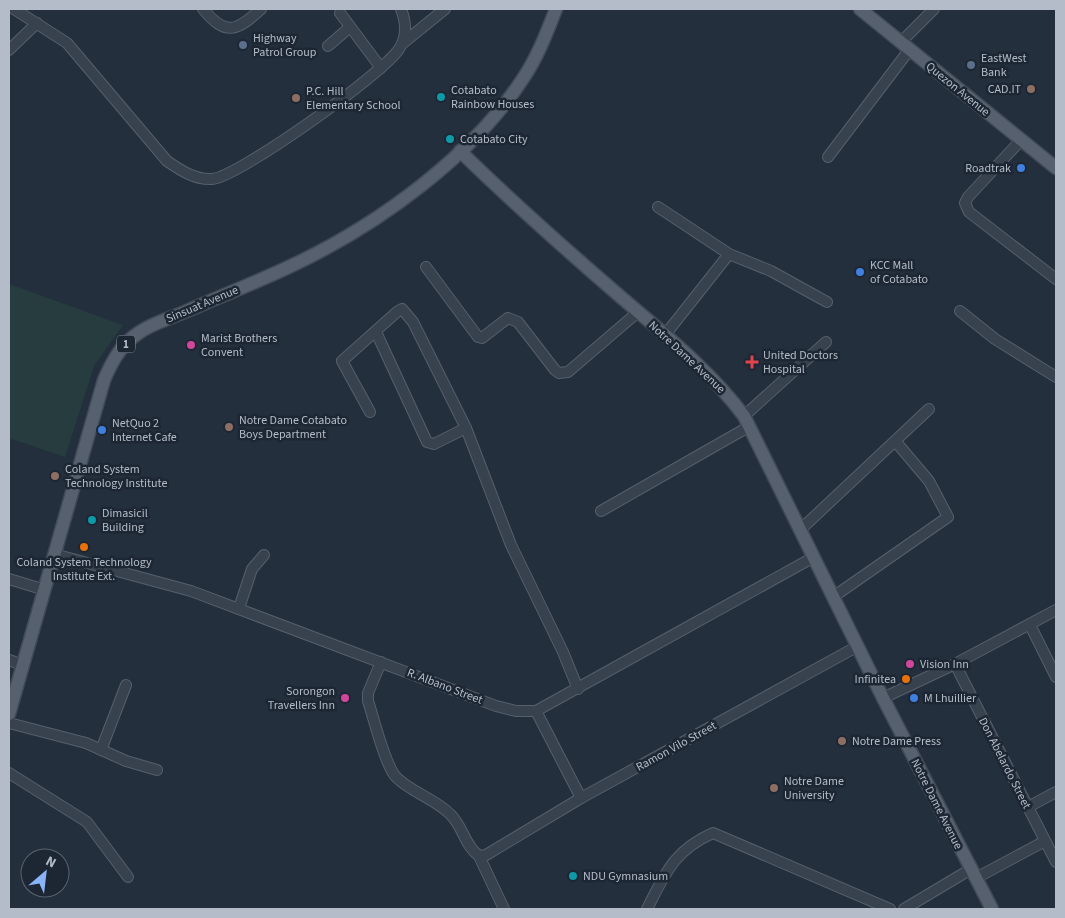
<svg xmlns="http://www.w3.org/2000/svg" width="1065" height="918" font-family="'Source Sans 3',sans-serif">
	<rect width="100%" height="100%" fill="#242f3e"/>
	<path fill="#263c3f" d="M9,284l114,41 -29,41 -29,91 -56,-19z"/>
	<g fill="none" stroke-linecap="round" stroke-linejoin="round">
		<defs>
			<g id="minor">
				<path d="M14,9l53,34 100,118c13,9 28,19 45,18 25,-1 172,-106 187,-130 8,-12 7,-27 2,-40"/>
				<path d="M203,9c23,28 34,22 58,0"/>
				<path d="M340,13l41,55"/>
				<path d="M901,42l33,-33"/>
				<path d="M403,43l42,-34"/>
				<path d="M328,46l22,-19"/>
				<path d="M9,50l28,-27"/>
				<path d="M1021,140l-53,57 -3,6 4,9 87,67"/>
				<path d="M828,157l82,-108"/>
				<path d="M658,207l71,47 42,17 56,31"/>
				<path d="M426,267l52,70 4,1 26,-20 10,4 37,48 4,3 9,-1 70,-60"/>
				<path d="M960,311l35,28 61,38"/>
				<path d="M376,332l51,110 7,2 32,-16"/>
				<path d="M665,335l64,-81"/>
				<path d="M370,412l-28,-51 56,-50 4,-2 11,13 53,106 45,117 52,107 15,37"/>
				<path d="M744,416l82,-74"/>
				<path d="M601,511l149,-85"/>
				<path d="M800,530l129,-121"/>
				<path d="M54,554l137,37 305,115 20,5h20l278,-154"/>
				<path d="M9,579l36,11"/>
				<path d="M833,597l115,-80 -19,-36 -33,-39"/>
				<path d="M239,608l13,-39 12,-14"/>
				<path d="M1030,625l26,52"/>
				<path d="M9,660l14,5"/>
				<path d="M381,662l-13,31v8c6,18 17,64 28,76 16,16 40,22 55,38 12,12 14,31 28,41l7,-1 95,-57 277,-152"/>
				<path d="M955,664l101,198"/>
				<path d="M883,698l72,-34 101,-54"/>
				<path d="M536,711l45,87"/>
				<path d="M9,723l77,20 40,18 31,9"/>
				<path d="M101,750l25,-65"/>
				<path d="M9,773l78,49 41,55"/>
				<path d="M1028,807l28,-15"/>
				<path d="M479,856l25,53"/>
				<path d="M976,878l69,-37"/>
				<path d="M647,909c18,-35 27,-59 66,-76l177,76"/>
				<path d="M904,909l67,-40"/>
			</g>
			<g id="major">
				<path d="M860,9l196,159"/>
				<path d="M460,151c50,49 103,96 155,141 45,39 93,76 129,124l139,282 109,211"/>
				<path d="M9,714l95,-334c7,-16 15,-32 29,-43 16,-13 36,-18 54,-26 36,-16 73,-30 108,-47 84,-40 178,-108 229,-187 14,-21 23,-45 32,-68"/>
			</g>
		</defs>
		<use href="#minor" stroke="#565f6c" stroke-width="12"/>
		<use href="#major" stroke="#414a57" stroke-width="15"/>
		<use href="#minor" stroke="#38414e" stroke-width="10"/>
		<use href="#major" stroke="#56606e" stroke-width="12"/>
	</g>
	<g fill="#5c6f8a" stroke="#1d2633" stroke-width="2">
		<circle cx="243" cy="45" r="5"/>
		<circle cx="971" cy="65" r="5"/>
	</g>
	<g fill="#8d6e63" stroke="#1d2633" stroke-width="2">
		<circle cx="1031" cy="89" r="5"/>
		<circle cx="296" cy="98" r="5"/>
		<circle cx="229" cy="427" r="5"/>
		<circle cx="55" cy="476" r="5"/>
		<circle cx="842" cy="741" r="5"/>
		<circle cx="774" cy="788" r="5"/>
	</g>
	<g fill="#0f9aa8" stroke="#1d2633" stroke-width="2">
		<circle cx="441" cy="97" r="5"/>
		<circle cx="450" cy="139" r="5"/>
		<circle cx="92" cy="520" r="5"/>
		<circle cx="573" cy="876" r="5"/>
	</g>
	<g fill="#3f7fe0" stroke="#1d2633" stroke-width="2">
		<circle cx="1021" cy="168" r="5"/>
		<circle cx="860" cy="272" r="5"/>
		<circle cx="102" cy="430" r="5"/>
		<circle cx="914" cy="698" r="5"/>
	</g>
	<g fill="#d1479c" stroke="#1d2633" stroke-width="2">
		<circle cx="191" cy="345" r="5"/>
		<circle cx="910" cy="664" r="5"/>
		<circle cx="345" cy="698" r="5"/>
	</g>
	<path fill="#e0444e" stroke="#1d2633" stroke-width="2" d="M749.5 354.5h5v5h5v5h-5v5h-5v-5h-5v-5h5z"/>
	<g fill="#e8710a" stroke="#1d2633" stroke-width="2">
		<circle cx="84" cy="547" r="5"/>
		<circle cx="906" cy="679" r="5"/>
	</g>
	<g text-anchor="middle" stroke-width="5" stroke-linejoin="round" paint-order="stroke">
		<rect fill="#1d2633" stroke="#878f9c" stroke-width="1" x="117" y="335.5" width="18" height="17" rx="4"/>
		<g font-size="11" font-weight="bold" fill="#b4bcc9">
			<text x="126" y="348">1</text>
		</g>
		<g font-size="12" fill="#b4bcc9" stroke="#1d2633" text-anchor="start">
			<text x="253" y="42">Highway<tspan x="253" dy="14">Patrol Group</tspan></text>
			<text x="981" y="62">EastWest<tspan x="981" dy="14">Bank</tspan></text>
			<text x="1021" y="93" text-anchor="end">CAD.IT</text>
			<text x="451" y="94">Cotabato<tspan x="451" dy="14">Rainbow Houses</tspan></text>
			<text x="306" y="95">P.C. Hill<tspan x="306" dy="14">Elementary School</tspan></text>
			<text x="460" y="143">Cotabato City</text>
			<text x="1011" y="172" text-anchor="end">Roadtrak</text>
			<text x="870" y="269">KCC Mall<tspan x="870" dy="14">of Cotabato</tspan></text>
			<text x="201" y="342">Marist Brothers<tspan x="201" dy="14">Convent</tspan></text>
			<text x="763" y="359">United Doctors<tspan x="763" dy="14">Hospital</tspan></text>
			<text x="239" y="424">Notre Dame Cotabato<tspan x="239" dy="14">Boys Department</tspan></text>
			<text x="112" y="427">NetQuo 2<tspan x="112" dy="14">Internet Cafe</tspan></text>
			<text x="65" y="473">Coland System<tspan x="65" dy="14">Technology Institute</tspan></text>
			<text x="102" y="517">Dimasicil<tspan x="102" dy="14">Building</tspan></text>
			<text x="84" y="566" text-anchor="middle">Coland System Technology<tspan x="84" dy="14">Institute Ext.</tspan></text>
			<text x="920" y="668">Vision Inn</text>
			<text x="896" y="683" text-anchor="end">Infinitea</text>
			<text x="335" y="695" text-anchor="end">Sorongon<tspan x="335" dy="14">Travellers Inn</tspan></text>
			<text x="924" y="702">M Lhuillier</text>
			<text x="852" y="745">Notre Dame Press</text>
			<text x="784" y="785">Notre Dame<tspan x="784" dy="14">University</tspan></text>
			<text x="583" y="880">NDU Gymnasium</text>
		</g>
		<g font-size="12" fill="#b4bcc9" stroke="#1d2633">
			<text transform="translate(958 89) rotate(39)" y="4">Quezon Avenue</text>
			<text transform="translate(202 304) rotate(-23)" y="4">Sinsuat Avenue</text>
			<text transform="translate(687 357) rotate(43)" y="4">Notre Dame Avenue</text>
			<text transform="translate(445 686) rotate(21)" y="4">R. Albano Street</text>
			<text transform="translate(676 746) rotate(-29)" y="4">Ramon Vilo Street</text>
			<text transform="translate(1005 763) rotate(63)" y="4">Don Abelardo Street</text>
			<text transform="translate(937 804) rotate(63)" y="4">Notre Dame Avenue</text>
		</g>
	</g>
	<rect width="1065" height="918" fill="none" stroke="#b4bcc9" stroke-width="20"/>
	<g transform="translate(45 873) rotate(28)"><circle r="24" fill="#1d2633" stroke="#59626f"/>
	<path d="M0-4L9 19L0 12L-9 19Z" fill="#8ab4f8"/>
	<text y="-8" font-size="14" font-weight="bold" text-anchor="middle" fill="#b4bcc9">N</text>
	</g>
</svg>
